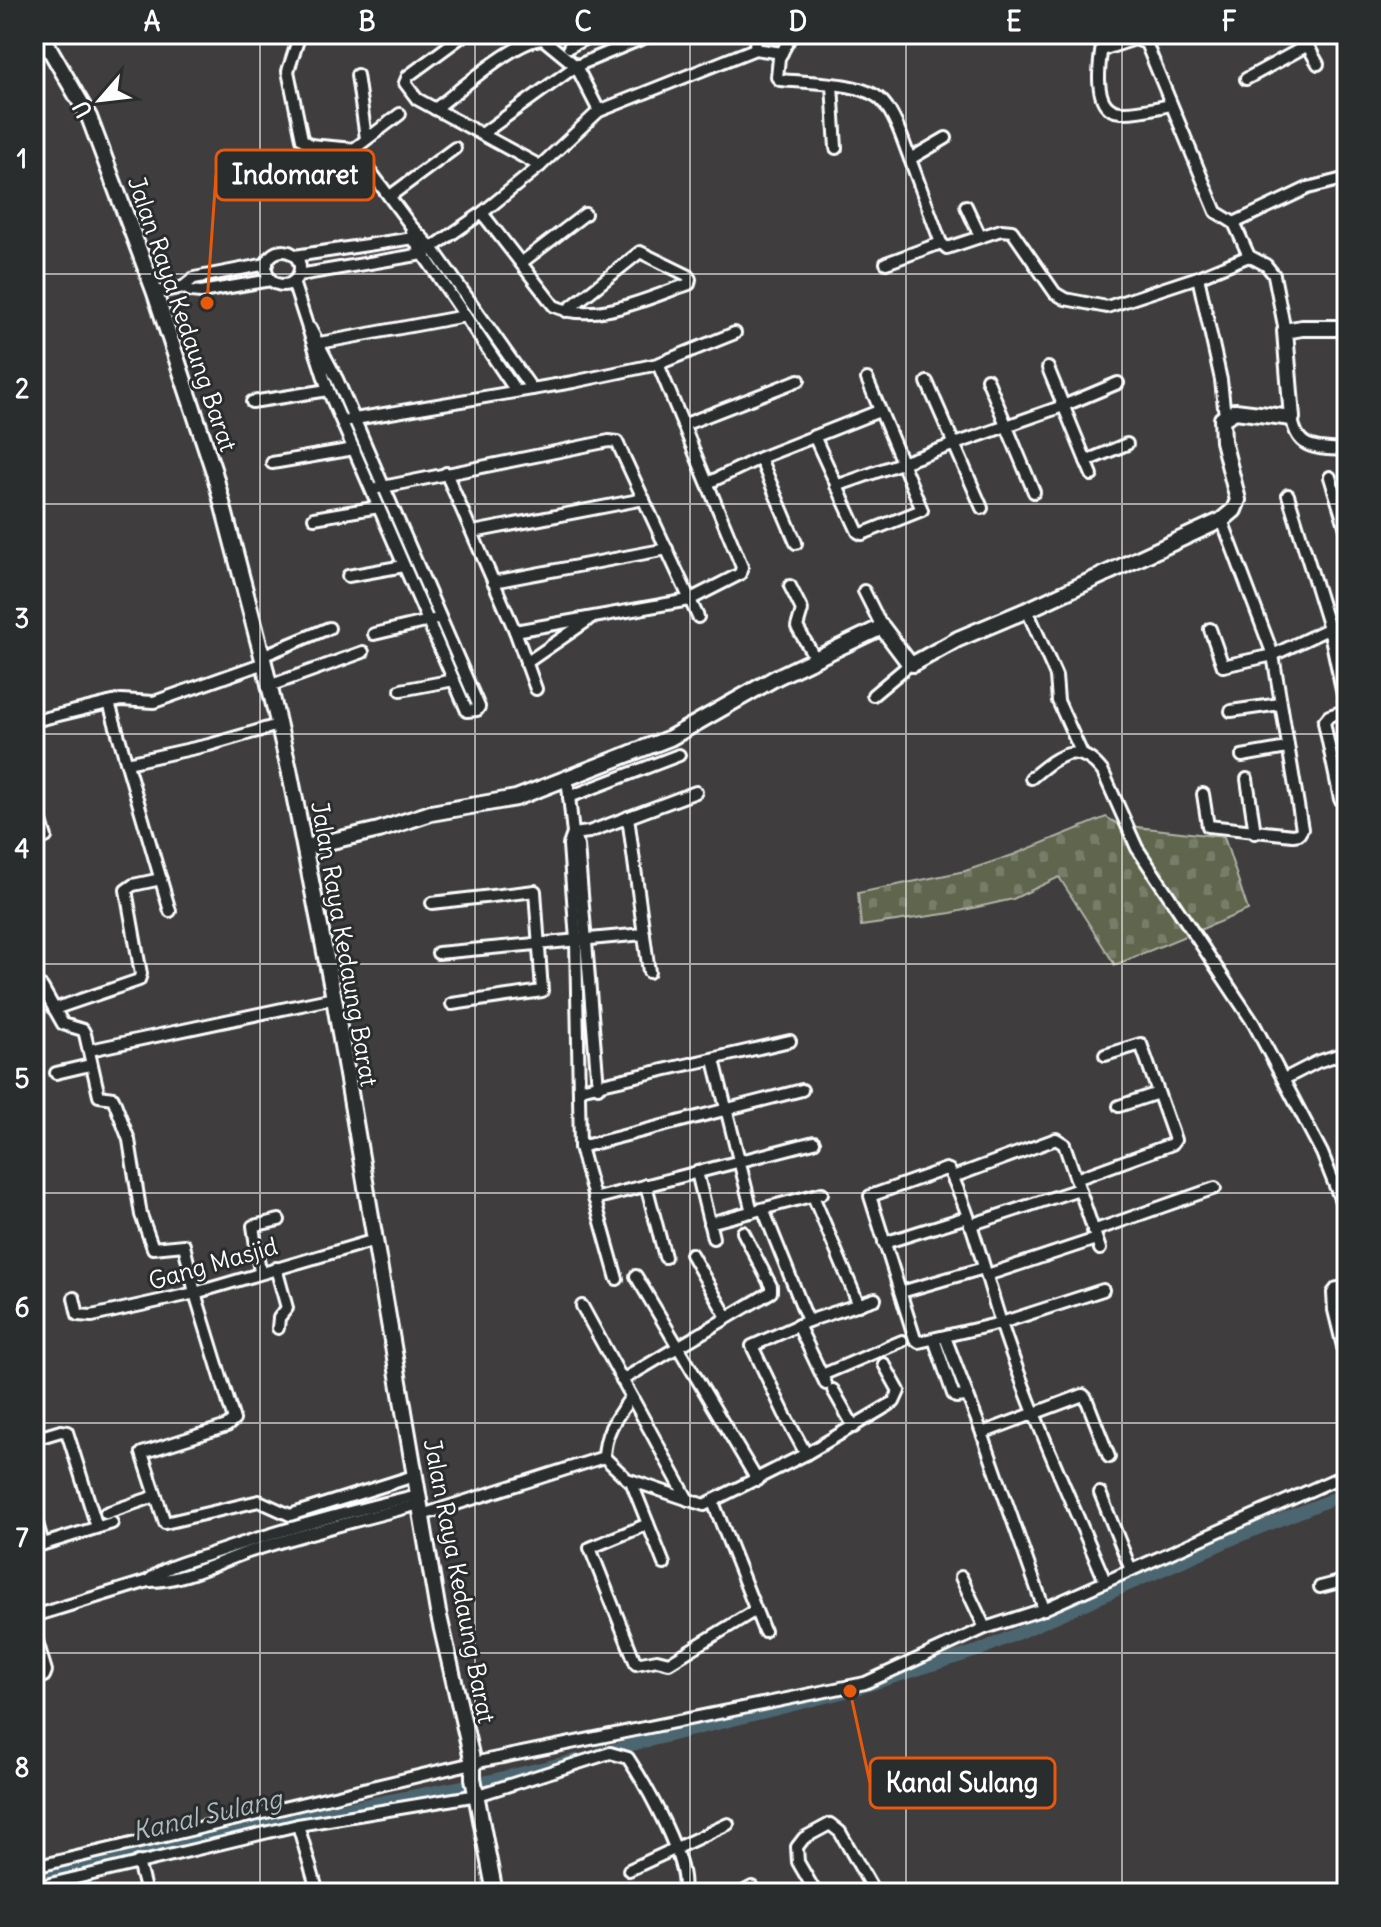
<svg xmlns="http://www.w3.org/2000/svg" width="1381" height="1927" font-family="Delius,sans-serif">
	<defs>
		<pattern id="cemetery-stones" width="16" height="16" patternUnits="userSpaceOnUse" patternTransform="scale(2)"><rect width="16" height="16" fill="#5f664d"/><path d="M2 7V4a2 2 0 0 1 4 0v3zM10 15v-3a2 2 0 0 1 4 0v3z" fill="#777d68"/></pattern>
	</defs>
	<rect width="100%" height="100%" fill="#403d3e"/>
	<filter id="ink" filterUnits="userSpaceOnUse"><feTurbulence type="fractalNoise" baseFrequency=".0125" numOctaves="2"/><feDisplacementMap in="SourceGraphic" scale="16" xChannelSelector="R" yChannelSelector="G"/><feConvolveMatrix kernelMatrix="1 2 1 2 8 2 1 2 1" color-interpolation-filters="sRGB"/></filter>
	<g filter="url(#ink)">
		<path fill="url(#cemetery-stones)" stroke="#afb2a6" stroke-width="2" d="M1106,817l14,8 104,12 24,73 -133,55 -56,-88 -46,22 -62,14 -90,13 -3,-33 107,-22 48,-16z"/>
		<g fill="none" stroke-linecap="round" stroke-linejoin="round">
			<g stroke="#4b666f" stroke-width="12">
				<path d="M600,1753l250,-62 130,-41 253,-111 114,-46"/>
				<path d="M34,1877l231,-53 214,-41 100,-24"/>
			</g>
			<defs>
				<g id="street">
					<path d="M300,34l-12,37 14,68 8,6 44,4 46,-35"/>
					<path d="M465,34l-57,42 -3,7 12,16 123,67"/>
					<path d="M792,34l-13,24 -2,19 3,3c27,3 85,1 103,22 13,15 20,39 27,57"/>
					<path d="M1104,34c-3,19 -16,77 17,78 16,1 34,-4 50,-7"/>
					<path d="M1301,34l17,30"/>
					<path d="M569,47l25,-13"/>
					<path d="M755,49l1,-15"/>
					<path d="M1102,50l33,-11 11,4 70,169 18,11 15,33 17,9 8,10 11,56"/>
					<path d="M357,75l9,63"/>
					<path d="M1246,79l62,-34"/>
					<path d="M832,85l4,63"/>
					<path d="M435,109c24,-18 80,-69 108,-70l33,27 -94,68"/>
					<path d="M599,111l-23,-45 77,-32"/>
					<path d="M354,149l57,77 22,23 99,140"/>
					<path d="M390,196l65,-48"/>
					<path d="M966,206l14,30"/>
					<path d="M482,213l72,93c42,19 95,-9 135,-22l1,-5 -3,-4 -47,-23 -74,59"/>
					<path d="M1234,223l74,-35 39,-10"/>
					<path d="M411,226l3,14 9,14 93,137"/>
					<path d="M941,243l6,5 54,-18 11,1 43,62 10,6 42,8 91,-30 51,-21"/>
					<circle cx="283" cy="268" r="17"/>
					<path d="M295,256l125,-19"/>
					<path d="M521,263l64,-49"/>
					<path d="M886,263l55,-20 -31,-84 36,-21"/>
					<path d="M299,275l124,-21 59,-41 58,-47 59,-55 156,-62 27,4"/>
					<path d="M1198,277l23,103 4,36"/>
					<path d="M293,282l35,108 139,321 10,-1 2,-3 -142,-328 -27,-51"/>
					<path d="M183,287l11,-9 73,-14"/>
					<path d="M155,293l28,-6 8,4 10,1 70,-12"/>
					<path d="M314,344l151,-28"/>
					<path d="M1048,368l38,93 41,-17"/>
					<path d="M987,379l47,113"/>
					<path d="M927,382l55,126"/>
					<path d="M252,402l76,-12"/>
					<path d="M1292,418c5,34 27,30 55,32"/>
					<path d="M349,420l224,-38 85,-18 77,-31"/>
					<path d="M683,425l116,-45"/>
					<path d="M814,436l44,96 4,2 60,-24 -55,-131"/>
					<path d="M760,458l36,85"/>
					<path d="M1086,461l6,14"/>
					<path d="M272,463l82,-14"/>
					<path d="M446,473l69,158 21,58"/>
					<path d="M1330,477l17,55"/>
					<path d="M708,483l52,-25 119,-47"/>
					<path d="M836,486l227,-80 55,-23"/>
					<path d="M378,488l231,-47 8,1 81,175"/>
					<path d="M1288,495l41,133 16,76"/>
					<path d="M314,518l65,-11"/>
					<path d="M473,532l171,-33"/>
					<path d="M348,576l56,-10"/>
					<path d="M493,582l174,-33"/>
					<path d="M790,586l12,24 -5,17 18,31"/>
					<path d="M864,591l18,36"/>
					<path d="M1027,610l29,66 2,25 24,53"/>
					<path d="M1210,629l13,37 50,-11 74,-35"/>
					<path d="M515,631l174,-31 51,-26 2,-7 -84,-203"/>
					<path d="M374,634l59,-14"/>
					<path d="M262,656l67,-28"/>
					<path d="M526,663l61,-42"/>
					<path d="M269,686l94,-34"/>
					<path d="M401,690l53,-10"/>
					<path d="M873,695l37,-31"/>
					<path d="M109,703l61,208"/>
					<path d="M1347,710l-18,6 -5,6 16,77 7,5"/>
					<path d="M1231,711l49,-7"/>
					<path d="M34,721l87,-21 33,2 110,-39"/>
					<path d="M1242,756l45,-8"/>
					<path d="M127,763l82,-18 69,-20"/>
					<path d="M567,777l6,57 5,12 20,241"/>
					<path d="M1031,778c26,-21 46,-40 72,-6l34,76 117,176 68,129 25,63"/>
					<path d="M1247,779l8,54"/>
					<path d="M1203,794l5,32 85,9 6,-1 3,-5 -29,-174 -51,-135"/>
					<path d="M569,797l110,-42"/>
					<path d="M34,801l12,36"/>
					<path d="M628,817l21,155"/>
					<path d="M573,834l-4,11 7,95 4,207 37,132"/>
					<path d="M573,834l16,-2 107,-40"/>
					<path d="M432,903l103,-12 7,100 -90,13"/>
					<path d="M438,953l206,-19"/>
					<path d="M34,990l8,-3 21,37 20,6 2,4 14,62 14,2 16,42 12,75 12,33 31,-3 11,48 39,127 -7,6 -85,27 23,70 94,-22 31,14 124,-39"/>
					<path d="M54,1009l85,-29 2,-6 -15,-84 7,-5 28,-6"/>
					<path d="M90,1050l244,-52"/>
					<path d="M714,1060l38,152"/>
					<path d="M56,1073l34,-8"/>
					<path d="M1284,1079l33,-17 30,-10"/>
					<path d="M580,1089l210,-48"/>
					<path d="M1119,1106l39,-13"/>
					<path d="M580,1147l222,-57"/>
					<path d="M697,1172l16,66"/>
					<path d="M953,1177l103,-38 8,5 36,105"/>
					<path d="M1076,1179l96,-35 3,-4 -34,-96 -36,11"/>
					<path d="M646,1185l19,72"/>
					<path d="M813,1196l46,109"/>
					<path d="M594,1199l220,-57"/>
					<path d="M763,1209l45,112"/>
					<path d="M709,1223l113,-30"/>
					<path d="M970,1225l109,-36"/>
					<path d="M1093,1231l122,-43"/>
					<path d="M884,1243l83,-26"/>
					<path d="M691,1254l36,63"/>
					<path d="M276,1268l11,40 -8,10 -1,10"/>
					<path d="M260,1272l-7,-46 26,-6"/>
					<path d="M987,1275l109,-36"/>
					<path d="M636,1276l121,204"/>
					<path d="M1347,1288h-10l-4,5 1,17 13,53"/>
					<path d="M1103,1290l-102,33 -82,19 -4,-3 -45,-143 76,-27 3,1c24,49 36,104 53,156 29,87 67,170 103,255"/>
					<path d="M901,1292l83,-24"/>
					<path d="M74,1298l4,17 14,1 103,-23 180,-53"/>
					<path d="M582,1306l106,194"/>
					<path d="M798,1325l28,59"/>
					<path d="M945,1337l37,96 62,176"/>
					<path d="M934,1339l19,55 3,3 10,-1"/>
					<path d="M822,1375l80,-34"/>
					<path d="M622,1380l149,-88v-6l-28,-54"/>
					<path d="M833,1390l21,37"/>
					<path d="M631,1397c-15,21 -26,34 -27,60l23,22 77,26 102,-51 88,-52 5,-11 -15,-27"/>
					<path d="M785,1415l-33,-69 56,-25 67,-22"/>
					<path d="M787,1419l19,35"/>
					<path d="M982,1433l101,-38 3,3 23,59"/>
					<path d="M34,1439l27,-8 6,1 30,95"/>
					<path d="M631,1481l33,83"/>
					<path d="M1100,1493l31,77"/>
					<path d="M713,1502l51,129"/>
					<path d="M34,1513l9,31"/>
					<path d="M106,1513l50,-17"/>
					<path d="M422,1515l182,-58"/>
					<path d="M648,1524l-58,24 46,116 21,-4 12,3 85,-52"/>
					<path d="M34,1547l78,-24"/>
					<path d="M961,1577l24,51"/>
					<path d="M148,1581c18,-16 45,-21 68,-29 67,-23 134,-41 202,-57"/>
					<path d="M1320,1587l27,-7"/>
					<path d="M34,1616l114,-35c33,1 69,-18 100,-29 57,-19 114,-33 172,-48"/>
					<path d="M34,1631l12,40 -2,5 -10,3"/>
					<path d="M298,1825l20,68"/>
					<path d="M138,1862l8,31"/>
					<path d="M34,1867l439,-104 392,-80 120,-55 59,-19 303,-135"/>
					<path d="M629,1870l99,-46"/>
					<path d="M34,1888l264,-63 180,-30 132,-42 18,5c16,24 65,109 54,135"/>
					<path d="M741,1893l11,-6 4,6"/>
					<path d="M816,1893l-18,-31 -1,-15 7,-9 26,-14 10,8 35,61"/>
				</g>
				<g id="secondary">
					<path d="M41,34l48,83 66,176 59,179 50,191 25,106 45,229 104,614 35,151v15l22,115"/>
					<path d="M306,847l73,-17 52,-17 85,-15 154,-60 107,-61 105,-50 27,36 4,1 45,-25 69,-29 195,-90 12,-10 4,-10 -15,-59 -1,-22 13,-8 57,7 -7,-87 17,-3h45"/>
				</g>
			</defs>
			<use href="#street" stroke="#fff" stroke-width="16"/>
			<use href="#secondary" stroke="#fff" stroke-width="20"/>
			<use href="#street" stroke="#2a2d2e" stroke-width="10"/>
			<use href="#secondary" stroke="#2a2d2e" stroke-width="14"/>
		</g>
	</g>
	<path fill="none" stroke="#fff" stroke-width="2" stroke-opacity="0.55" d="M260,34v1859M475,34v1859M690,34v1859M906,34v1859M1122,34v1859M34,274h1313M34,504h1313M34,734h1313M34,964h1313M34,1193h1313M34,1423h1313M34,1653h1313"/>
	<g text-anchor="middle" stroke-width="6" stroke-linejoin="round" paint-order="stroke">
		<g font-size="24" fill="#fff" stroke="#2a2d2e">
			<text transform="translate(182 314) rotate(71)" y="8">Jalan Raya Kedaung Barat</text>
			<text transform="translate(344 944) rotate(80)" y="8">Jalan Raya Kedaung Barat</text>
			<text transform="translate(213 1264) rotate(-16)" y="8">Gang Masjid</text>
			<text transform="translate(459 1581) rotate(79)" y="8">Jalan Raya Kedaung Barat</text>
		</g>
		<g font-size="26" font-style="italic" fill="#aebabe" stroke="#2a2d2e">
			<text transform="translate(207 1815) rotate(-13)" y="9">Kanal Sulang</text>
		</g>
	</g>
	<path fill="none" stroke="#e8590c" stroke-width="3" d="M207 303L216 175M850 1691L870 1783"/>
	<g fill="#e8590c" stroke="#2a2d2e" stroke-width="3">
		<circle cx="207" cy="303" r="8"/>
		<circle cx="850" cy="1691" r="8"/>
	</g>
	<g fill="#2a2d2e" stroke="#e8590c" stroke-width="3">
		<rect x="216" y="150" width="158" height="50" rx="8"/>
		<rect x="870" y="1758" width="185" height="50" rx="8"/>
	</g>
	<g font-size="26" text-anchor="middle" font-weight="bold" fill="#fff">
		<text x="295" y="184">Indomaret</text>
		<text x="962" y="1792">Kanal Sulang</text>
	</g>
	<rect width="1381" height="1927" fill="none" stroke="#2a2d2e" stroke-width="88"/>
	<g transform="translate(100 100) rotate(242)" stroke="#2a2d2e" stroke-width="6" paint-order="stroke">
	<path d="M0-6L14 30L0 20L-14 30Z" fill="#ffffff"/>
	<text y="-12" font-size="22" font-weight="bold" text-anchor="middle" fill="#ffffff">U</text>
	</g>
	<rect x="44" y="44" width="1293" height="1839" fill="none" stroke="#fff" stroke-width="3"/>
	<g font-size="26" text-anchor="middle" font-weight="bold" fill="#fff">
		<text x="152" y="31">A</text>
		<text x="367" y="31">B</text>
		<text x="583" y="31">C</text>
		<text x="798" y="31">D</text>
		<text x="1014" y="31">E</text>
		<text x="1229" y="31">F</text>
		<text x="22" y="168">1</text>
		<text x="22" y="398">2</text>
		<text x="22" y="628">3</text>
		<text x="22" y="858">4</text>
		<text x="22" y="1088">5</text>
		<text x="22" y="1317">6</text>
		<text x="22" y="1547">7</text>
		<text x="22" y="1777">8</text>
	</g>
</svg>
